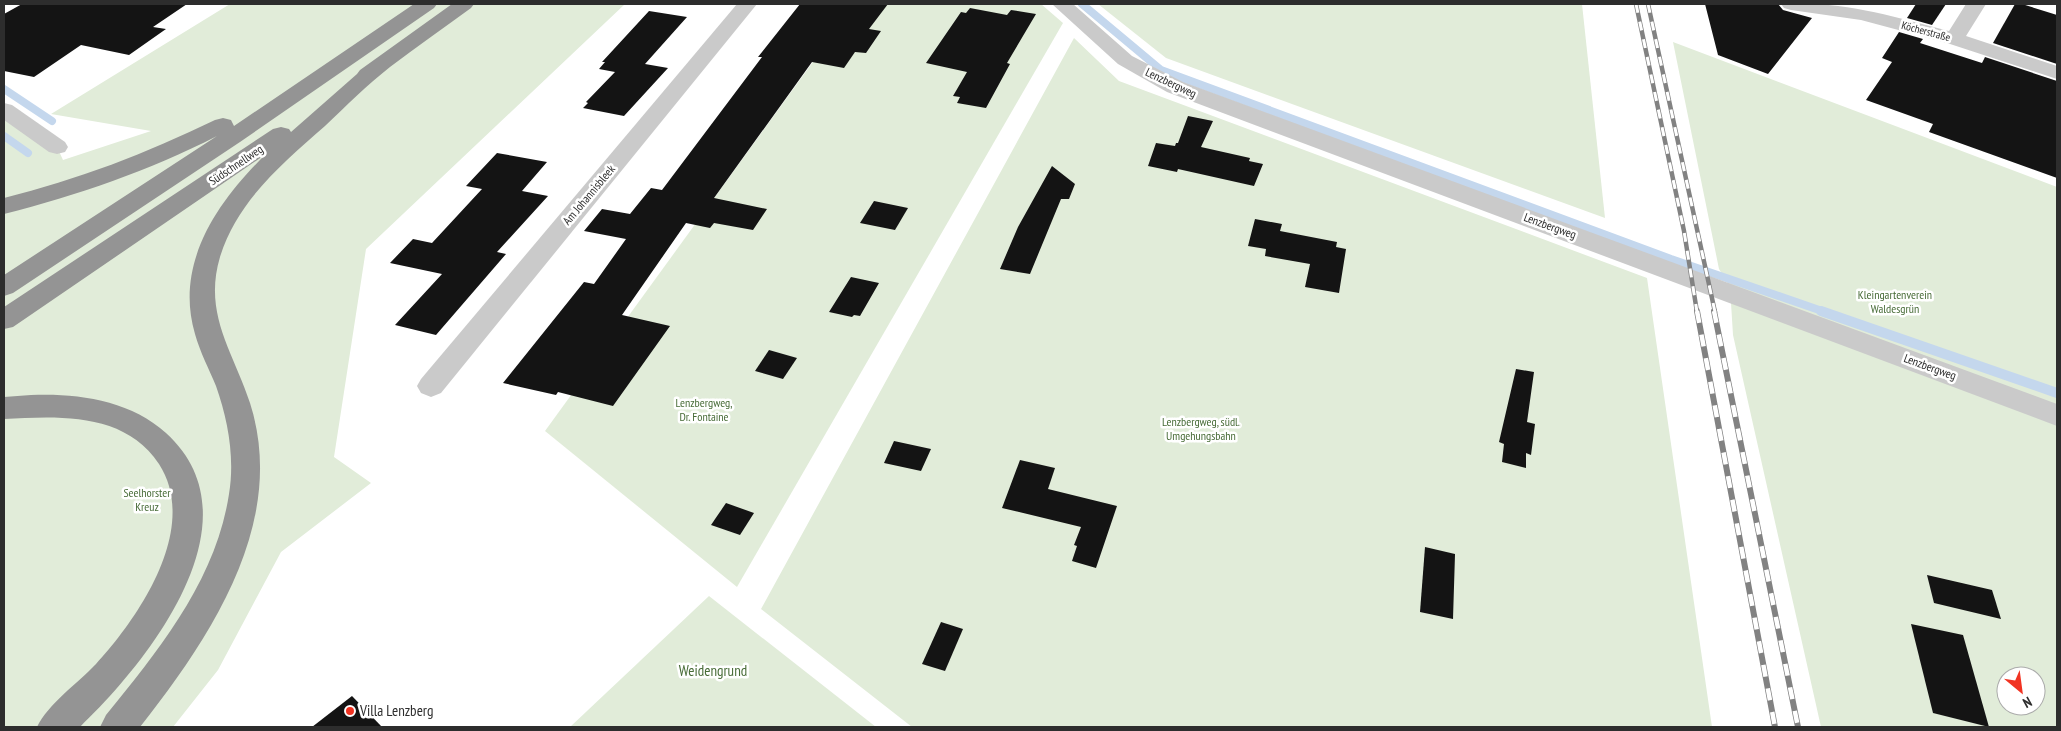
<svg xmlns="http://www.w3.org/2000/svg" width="2061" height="731" font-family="'PT Sans Narrow',sans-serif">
	<rect width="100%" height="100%" fill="#fff"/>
	<g fill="#e1ecd9" fill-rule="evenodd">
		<path d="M230,4h395l-259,245 -32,208 37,26 -90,69 -63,118 -45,57h-169v-617l53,37 6,13 88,-29 -100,-17z"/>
		<path d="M855,4h186l22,19 -326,564 -192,-156z"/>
		<path d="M1098,4h484l23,214 -439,-160z"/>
		<path d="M1074,38l45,43 528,197 65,449h-800l-151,-118z"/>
		<path d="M1673,42l384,145v540h-236l-88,-392 -3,-48 -11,-18zM2006,676h30v30h-30z"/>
		<path d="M709,596l167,131h-306z"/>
	</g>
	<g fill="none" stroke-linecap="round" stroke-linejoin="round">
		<g stroke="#c4d7ed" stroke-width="8">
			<path d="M1082,4l79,66 510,189 154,53"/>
			<path d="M4,89l48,32"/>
			<path d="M4,136l24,17"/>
		</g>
		<path stroke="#c4d7ed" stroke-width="10" d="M1821,311l236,82"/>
	</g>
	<g fill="#141414">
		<path d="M22,4h165l-34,23 13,2 -37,26 -48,-10 -47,32 -30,-6v-57z"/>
		<path d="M800,4h88l-19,25 12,2 -15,22 -11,-1 -11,16 -32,-6 -98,136 53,11 -14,21 -39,-7 -4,5 -24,-5 -64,92 48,11 -57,80 -55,-14 -2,3 -53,-12 81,-101 10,2 32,-45 -42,-8 18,-22 28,5 21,-26 11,2 100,-133h-4z"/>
		<path d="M1705,4h73l5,6 29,8 -44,56 -50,-19z"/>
		<path d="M1916,4h30l-14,21 -25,-7z"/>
		<path d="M2015,4h7l35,11v49l-64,-21z"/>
		<path d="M970,8l37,7 4,-5 25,4 -29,49 3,1 -24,44 -29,-5 3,-6 -7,-1 14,-24 -41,-9 35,-51 5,1z"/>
		<path d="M649,11l38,6 -42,47 23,4 -44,48 -41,-8 5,-5 -2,-1 29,-30 -16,-3 6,-7h-3z"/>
		<path d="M1899,32l24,7 -3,4 62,20 3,-6 72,24v97l-128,-46 4,-8 -67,-24 26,-38 -10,-4z"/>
		<path d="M1188,116l25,5 -12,26 49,11 -1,3 14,3 -9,22 -76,-17 -1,3 -29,-6 8,-23 19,3 1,-3h2z"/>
		<path d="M497,153l50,9 -25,29 26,5 -51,56 9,2 -70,81 -41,-10 47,-51 -52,-11 23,-24 19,4 50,-54 -16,-3z"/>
		<path d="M1052,166l23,18 -6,15h-8l-31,75 -30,-5 18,-42z"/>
		<path d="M874,201l34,7 -13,22 -35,-7z"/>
		<path d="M1255,219l27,5 -2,7 57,11 -1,5 10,2 -7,44 -34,-6 5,-23 -45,-8 1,-7 -18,-3z"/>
		<path d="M851,277l28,6 -19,33 -6,-1 -2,2 -23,-5z"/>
		<path d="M769,350l28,8 -14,21 -28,-8z"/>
		<path d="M1516,369l18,3 -7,50 8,2 -4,31 -5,-2v15l-24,-6 2,-18 -5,-2z"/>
		<path d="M894,441l37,8 -10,22 -37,-8z"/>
		<path d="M1020,460l35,8 -7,21 69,17 -21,62 -24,-7 5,-15 -3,-1 7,-18 -79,-19z"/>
		<path d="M726,503l28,10 -14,22 -29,-10z"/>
		<path d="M1425,547l30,7 -2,65 -33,-7z"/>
		<path d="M1927,575l65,15 9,29 -67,-16z"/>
		<path d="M941,622l22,7 -18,42 -23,-7z"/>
		<path d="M1911,624l52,11 26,92 -56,-14z"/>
		<path d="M352,696l30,31h-70z"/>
	</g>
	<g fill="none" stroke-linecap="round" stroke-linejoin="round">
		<g fill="#cacaca" fill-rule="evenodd">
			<path d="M737,4h20l-316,389 -10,4 -10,-4 -4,-7 4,-7z"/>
			<path d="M1052,4h21l59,52 51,26 874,322v22l-890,-334 -49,-28z"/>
			<path d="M1781,4c61,-4 110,12 168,27l17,-27h20l-20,32 91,30v13l-110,-36 -86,-23 -70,-10 -7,-2z"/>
			<path d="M4,103l8,2 53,37 3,5 -3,5 -8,2 -8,-2 -45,-32z"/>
		</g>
		<g fill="#949494" fill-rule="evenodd">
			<path d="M414,4h23l-3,4 -194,134 -227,151 -9,3v-21l213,-139c-68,35 -139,59 -213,78v-16c73,-18 143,-45 211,-78l8,-2 8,2 3,6z"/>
			<path d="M452,4h22l-3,4c-27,20 -55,39 -81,59 -23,18 -44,39 -65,59 -42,37 -88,75 -105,131 -17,57 13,94 30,146 38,119 -39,234 -110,324h-40l6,-12c53,-65 110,-135 123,-221 6,-36 -1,-74 -13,-108 -7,-17 -16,-34 -21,-52 -21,-71 23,-133 71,-180l-253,173 -9,2v-22l269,-178 8,-2 8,2 2,3 66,-58 3,-4z"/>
			<path d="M31,395c46,-2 99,5 135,38 96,87 -18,229 -86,294h-43c11,-23 41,-44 59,-63 43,-47 104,-136 63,-200 -34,-52 -100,-48 -155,-45v-22z"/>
		</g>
		<defs>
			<g id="rail-far1">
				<path d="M1636,4l48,227 13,81"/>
				<path d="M1648,4l67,308"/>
			</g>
			<g id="rail">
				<path d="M1697,311l78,416"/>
				<path d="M1714,311l84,416"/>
			</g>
		</defs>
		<use href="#rail-far1" stroke="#828282" stroke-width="4.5"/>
		<use href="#rail" stroke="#828282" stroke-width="6"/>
		<use href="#rail-far1" stroke="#fff" stroke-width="3" stroke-dasharray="9" stroke-linecap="butt"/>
		<use href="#rail" stroke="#fff" stroke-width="4.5" stroke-dasharray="12" stroke-linecap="butt"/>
	</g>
	<circle fill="#f13322" stroke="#fff" stroke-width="2" cx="350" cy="711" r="5"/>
	<g text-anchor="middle" stroke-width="5" stroke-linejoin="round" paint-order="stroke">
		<g font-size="11" fill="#2d2d2d" stroke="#fff">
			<text transform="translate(1926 31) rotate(15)" y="4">Köcherstraße</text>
		</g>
		<g font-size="12" fill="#2d2d2d" stroke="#fff">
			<text transform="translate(1171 83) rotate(25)" y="4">Lenzbergweg</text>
			<text transform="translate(236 165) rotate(-34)" y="4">Südschnellweg</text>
			<text transform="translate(589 195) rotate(-50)" y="4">Am Johannisbleek</text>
			<text transform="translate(1550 226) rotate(20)" y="4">Lenzbergweg</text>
			<text transform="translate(1930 367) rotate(20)" y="4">Lenzbergweg</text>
		</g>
		<g font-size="12" fill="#486c38" stroke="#fff">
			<text x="1895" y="299">Kleingartenverein<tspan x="1895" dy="14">Waldesgrün</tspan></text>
			<text x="704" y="407">Lenzbergweg,<tspan x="704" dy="14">Dr. Fontaine</tspan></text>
			<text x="1201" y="426">Lenzbergweg, südl.<tspan x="1201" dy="14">Umgehungsbahn</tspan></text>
			<text x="147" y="497">Seelhorster<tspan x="147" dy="14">Kreuz</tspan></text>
		</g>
		<g font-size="15" fill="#486c38" stroke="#fff">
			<text x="713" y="676">Weidengrund</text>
		</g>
		<g font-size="15" fill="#2d2d2d" stroke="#fff" text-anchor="start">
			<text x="360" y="716">Villa Lenzberg</text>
		</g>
	</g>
	<rect width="2061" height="731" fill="none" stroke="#2d2d2d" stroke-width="10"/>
	<g transform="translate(2021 691) rotate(151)"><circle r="24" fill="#ffffff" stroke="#ababab"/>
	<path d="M0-4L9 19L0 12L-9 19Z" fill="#f13322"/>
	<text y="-8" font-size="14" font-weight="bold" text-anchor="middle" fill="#2d2d2d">N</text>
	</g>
</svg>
